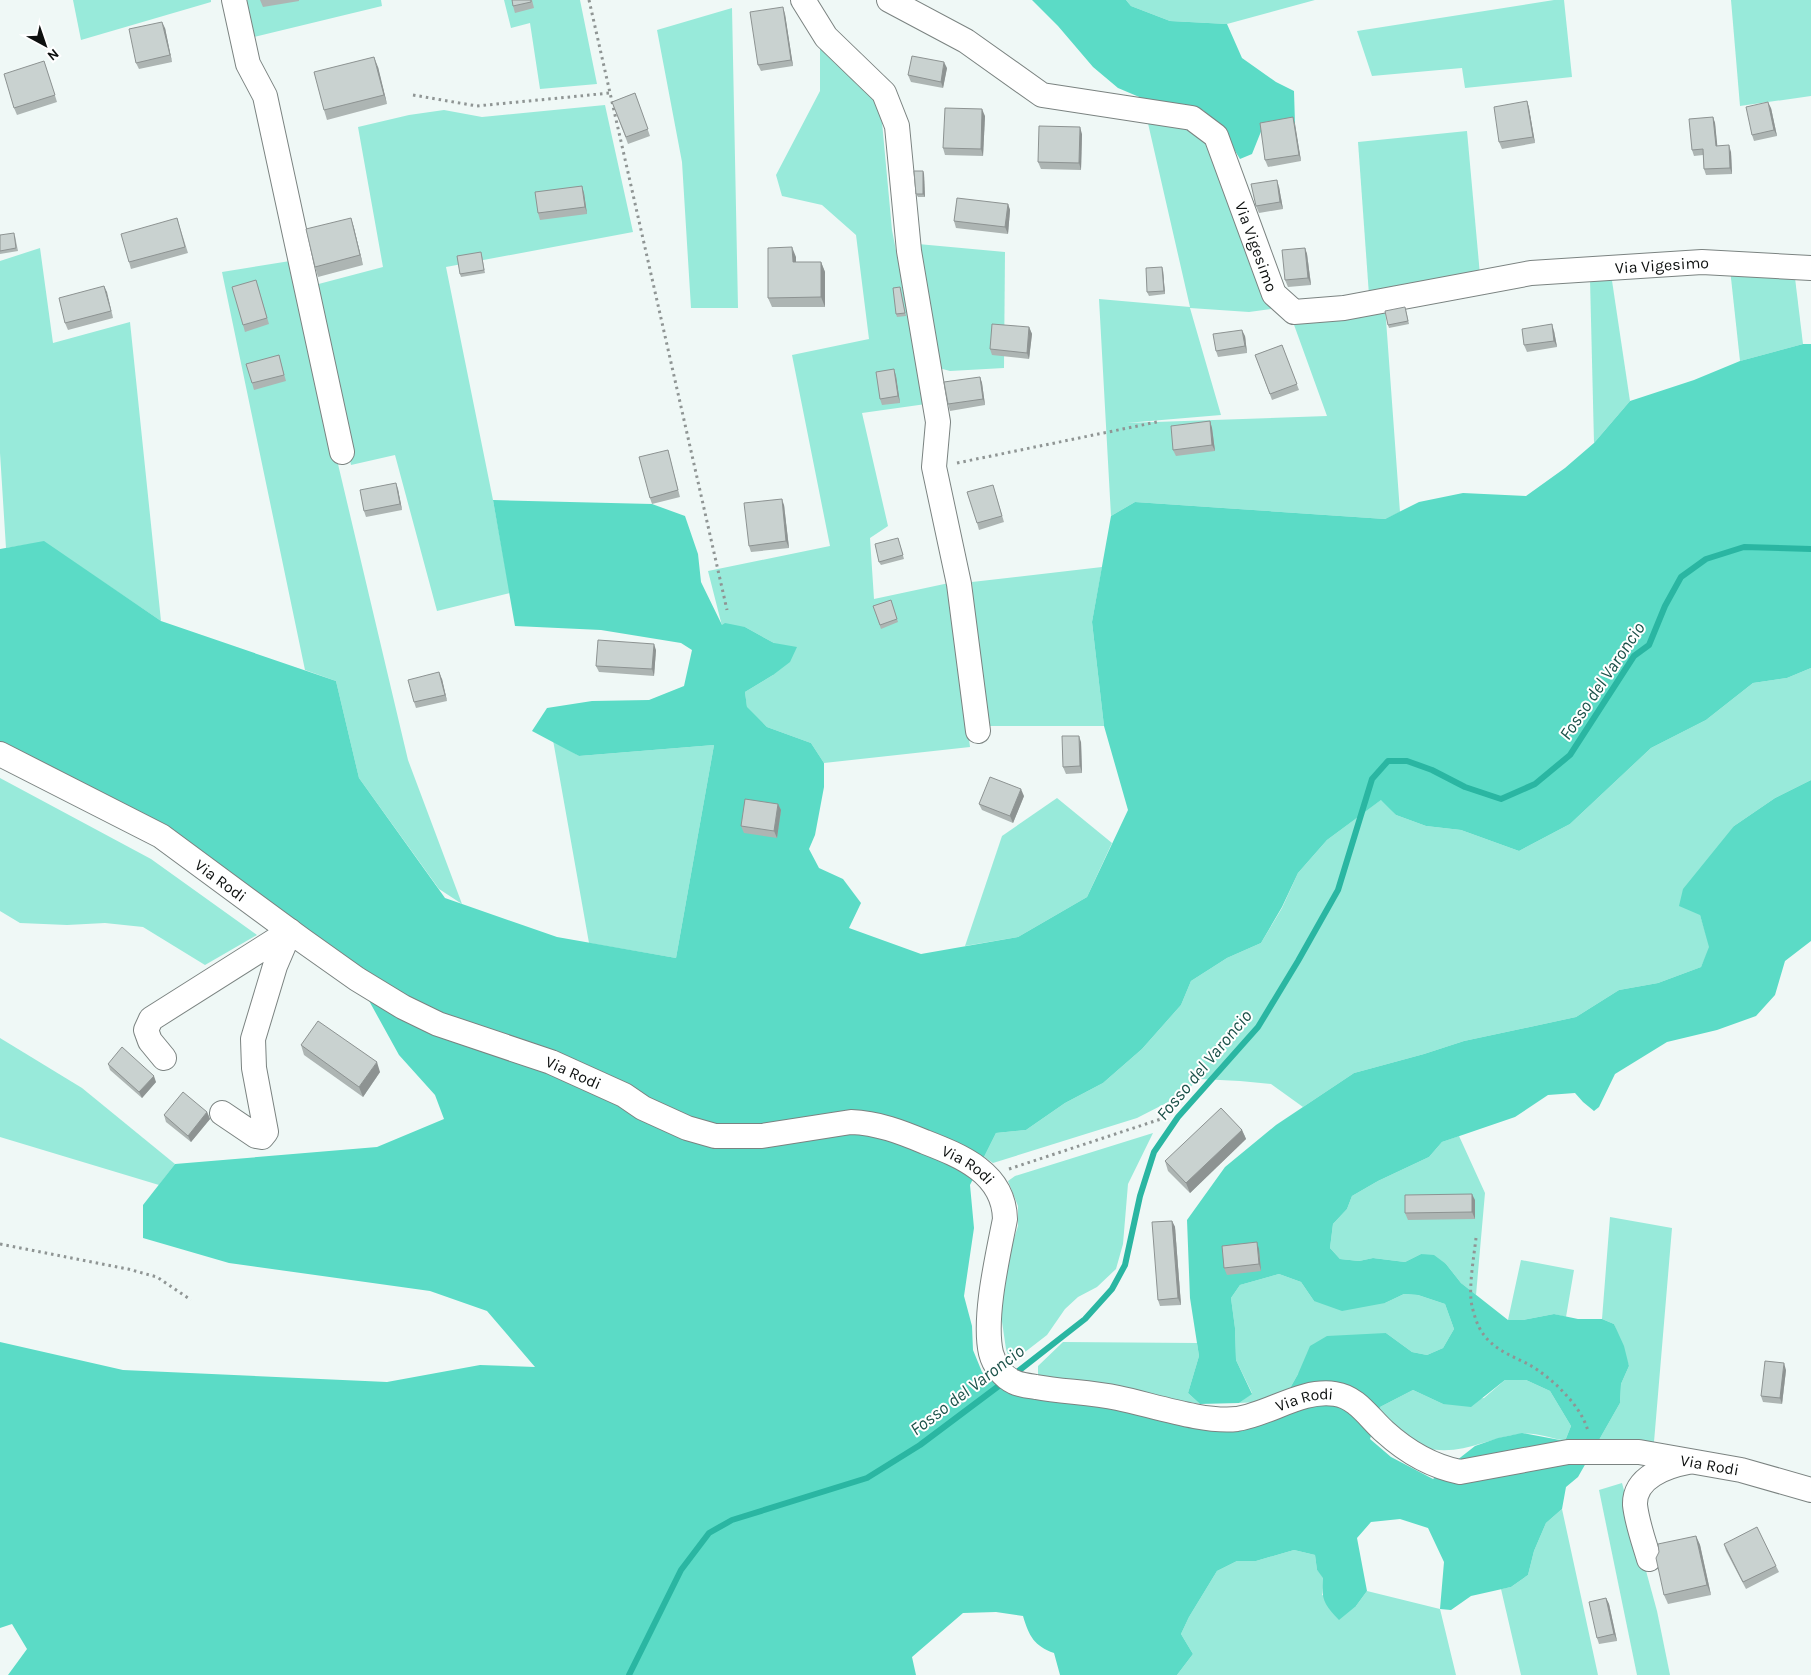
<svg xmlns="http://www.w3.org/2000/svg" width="1811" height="1675" font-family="Karla,sans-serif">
	<rect width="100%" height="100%" fill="#eff8f6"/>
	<g fill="#98eada">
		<path d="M73,0h138v2l-130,38z"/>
		<path d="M242,0h139l1,6 -132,32z"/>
		<path d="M504,0h76l17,84 -57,5 -10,-66 -19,5z"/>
		<path d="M1126,0h189l-88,24 -57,-3 -39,-15z"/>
		<path d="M1554,0h10l8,77 -107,11 -3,-20 -90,8 -15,-45z"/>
		<path d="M1731,0h80v96l-71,10z"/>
		<path d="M732,8l6,300h-47l-9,-146 -25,-132z"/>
		<path d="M820,44l45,44 11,16 6,18 10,108 34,174 -64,9 26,113 -18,12 4,61 75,-16 21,164 -146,16 -13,-20 -44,-16 -20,-19 -2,-16 28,-17 1,-32 -29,-16 -23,-1 -14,-55 122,-25 -38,-191 77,-16 -13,-104 -34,-30 -40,-9 -6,-21 44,-84z"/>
		<path d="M605,105l28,127 -187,35 47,233 17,93 -73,18 -42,-156 -44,10 -40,-179 72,-19 -25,-140 51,-12 35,-5 38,7z"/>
		<path d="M1147,119l32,6 18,9 14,14 58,148 2,13 -22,3 -59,-4 31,107 -95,8 201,-7 -34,-94 92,-16 15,206 -15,7 -250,-17 -24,14 -12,-217 91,8z"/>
		<path d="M1467,131l13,144 -111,20 -11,-153z"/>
		<path d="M918,244l87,8 -1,116 -54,3 -11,-3z"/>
		<path d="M40,248l13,95 77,-21 31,299 -117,-79 -38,6 -6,-95v-192z"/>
		<path d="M290,261l118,499 54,144 -23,-15 -80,-111 -23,-97 -31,-11 -83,-398z"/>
		<path d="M1730,269l65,9 8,66 -63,17z"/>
		<path d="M1611,274l19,127 -36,42 -4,-164z"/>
		<path d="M1102,567l-10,55 12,104h-122l-10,-144z"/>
		<path d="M1811,668v112l-36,18 -41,28 -34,89 10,32 -9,20 -43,16 -39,7 -43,27 -112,24 -40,13 -70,19 -51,34 -32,-23 -31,-3 -40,-2 -22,18 -41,21 -144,45 -9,-6 12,-24 30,-3 39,-27 38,-20 39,-34 39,-44 10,-24 36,-23 34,-15 21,-35 16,-35 29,-33 55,-41 14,16 30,11 35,4 58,21 51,-27 81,-76 55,-28 47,-37 34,-5z"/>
		<path d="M553,740l26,16 135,-11 -38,213 -87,-15z"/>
		<path d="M0,778l151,81 106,76 -52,30 -62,-38 -38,-4 -38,2 -47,-2 -20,-12z"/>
		<path d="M1057,798l55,45 -25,54 -69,40 -53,9 37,-110z"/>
		<path d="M0,1038l82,50 93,76 -16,21 -159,-48z"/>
		<path d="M1153,1133l-25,51 -5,60 -7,25 -19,18 -19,10 -13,12 -18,26 -36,28 -5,-14 -6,-41 9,-54 9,-28v-20l-10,-25 7,-5z"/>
		<path d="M1459,1136l26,57 -9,102 -15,-12 -15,-19 -25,-10 -16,8 -32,-4 -14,3 -19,-2 -10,-11 3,-24 14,-15 5,-13 26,-15 51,-24 13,-15z"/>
		<path d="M1610,1217l62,11 -18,214 -55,-2 21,-37 1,-19 8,-18 -15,-42 -12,-5z"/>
		<path d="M1521,1260l53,10 -8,47 -12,-3 -31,6h-15z"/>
		<path d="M1279,1274l22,8 13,19 71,2 19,-9 14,1 27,9 9,25 -11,19 -16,7 -15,-3 -26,-19 -88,41 -9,16 -11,11 -39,2 13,-10 -16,-33 -1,-32 -4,-30 9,-13z"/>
		<path d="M1063,1342l134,1 2,13 -11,37 12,11c-30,-4 -58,-14 -88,-18 -25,-4 -50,-5 -74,-8v-12z"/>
		<path d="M1505,1380h21l24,11 21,35 -6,15c-14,-3 -31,-9 -45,-7 -33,4 -63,24 -97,13 -9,-3 -36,-28 -45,-35l2,-5 33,-17 30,14 41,-6z"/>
		<path d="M1622,1483l35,128 13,64h-33l-38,-185z"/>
		<path d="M1562,1509l36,166h-77l-20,-86 10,-2 17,-12 6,-24 12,-28z"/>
		<path d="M1294,1550l21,5 2,15 6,7 -1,18 34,11 11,-15 73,18 16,66h-279l16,-21 -12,-20 8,-17 28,-46 20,-10h19z"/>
	</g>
	<g fill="#5bdbc6" fill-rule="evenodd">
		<path d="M1032,0h94l5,6 39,15 57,3 15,34 34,24 18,9 1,33 -33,5 -10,25 -12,5 -21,-34 -16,-15 -59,-11 -26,-11 -25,-21 -35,-41z"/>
		<path d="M1803,344h8v324l-24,10 -34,5 -47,37 -55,28 -81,76 -51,27 -58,-21 -35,-4 -30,-11 -15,-15 -54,40 -29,33 -16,34 -21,36 -34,15 -36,23 -10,24 -39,44 -39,34 -38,20 -39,27 -30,3 -26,52 4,43 -10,68 8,30 1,24 9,22 24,19 29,2 90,16 25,9 68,12 34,-2 37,-38 9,-16 12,-28 17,-10 59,-3 26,19 15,3 16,-7 11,-19 -9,-25 -27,-9 -14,-1 -19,9 -43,8 -28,-10 -13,-19 -22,-8 -39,11 -9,13 4,30 1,32 16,34 -13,9 -39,1 -12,-11 11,-37 -9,-58 -3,-78 38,-53 51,-42 78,-52 70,-19 40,-13 112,-24 43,-27 39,-7 43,-16 8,-20 -9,-32 -21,-9 4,-17 51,-63 41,-28 36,-18v161l-26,20 -10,34 -19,21 -39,14 -50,12 -52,32 -16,33 -5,4 -11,-9 -8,-9 -27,2 -33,22 -73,25 -13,15 -51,24 -26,15 -5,13 -14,15 -3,24 10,11 19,2 14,-3 32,4 16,-8 13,1 12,9 15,19 47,37h15l31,-6 24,5h24l12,5 10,22 5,20 -8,18 -1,19 -42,74 -12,10 -4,22 -16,14 -12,28 -6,24 -17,12 -40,9 -20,14 -11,-1 4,-47 -16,-34 -28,-9 -29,3 -14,16 10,53 -11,15 -17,14c-15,-16 -18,-20 -16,-42l-6,-8 -2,-15 -21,-5 -38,11h-19l-20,10 -28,46 -8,17 12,20 -16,21h-117l-6,-22c-20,-7 -25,-17 -31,-37l-27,-4 -33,1 -51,44 4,18h-908l19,-26 -15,-25 -12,4v-286l123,28 264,12 93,-17 55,2 -48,-56 -57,-20 -201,-28 -86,-25v-33l32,-41 202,-17 67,-28 -9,-24 -36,-40 -42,-76 -100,-73 -257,-152v-205l44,-8 117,80 175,60 23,97 86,120 112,39 119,21 38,-213 -135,11 -47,-25 15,-23 45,-7 57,-1 35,-14 8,-36 -11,-7 -80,-13 -86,-4 -22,-126 159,4 33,12 13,38 3,28 21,43 3,-2 20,4 29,16 23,4 -7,15 -17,13 -28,17 2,15 20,20 44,16 13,20v24l-9,48 -6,14 10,19 24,11 18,24 -12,25 72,26 97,-17 69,-40 41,-87 -24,-84 -12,-104 19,-106 24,-14 250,17 34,-17 44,-9 63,3 39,-28 29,-25 36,-42 64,-21 46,-19zM1505,1380h21l24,11 21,35 -6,15 -43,-8 -24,5 -23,8 -42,33 -42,-22 -21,-18 10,-32 33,-17 30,14 28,3z"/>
	</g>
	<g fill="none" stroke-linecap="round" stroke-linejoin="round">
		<g stroke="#2ab6a2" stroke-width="6">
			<path d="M1012,1376l73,-57 27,-30 13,-24 15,-69 14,-44 24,-35 80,-90 40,-66 40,-71 34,-111 16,-18h19l25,9 33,17 36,12 34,-15 35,-29 64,-99 15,-11 16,-39 16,-29 25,-18 38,-12 67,2"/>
			<path d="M629,1675l52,-105 28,-37 23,-13 135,-42 53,-33 84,-63"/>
		</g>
		<defs>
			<g id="minor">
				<path d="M234,0l14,64 17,32 77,356"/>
				<path d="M803,0l23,37 58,56 13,33 12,125 29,171 -4,45 25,117 19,147"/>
				<path id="s1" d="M889,0l77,41 76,54 150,23 24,18 58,158 20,18 50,-4 187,-35 171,-11 109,6"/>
				<path id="s2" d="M0,754l161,82 141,104 55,39 46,28 35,17 113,38 73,33 19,13 44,20 28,8h47l89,-14c27,1 50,10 74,20 36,14 79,31 80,77 -7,36 -22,99 -14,134 3,12 12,24 23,29 6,3 15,4 22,5 27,5 55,5 82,11 34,7 86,25 119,21 33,-5 64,-30 98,-25 22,3 34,24 50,38 22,20 46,34 75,40l108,-20h71l102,18 70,20"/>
				<path d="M164,1058l-14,-17 -4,-11 5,-11 139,-88 -15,35 -22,73 1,29 12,64 -4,5 -6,-1 -34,-23"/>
				<path d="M1649,1559c-5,-17 -12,-36 -14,-54 -1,-28 32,-39 53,-43"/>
			</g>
		</defs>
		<use href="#minor" stroke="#7b8381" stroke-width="26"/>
		<g stroke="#8f9594" stroke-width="3" stroke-dasharray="2.5 4" stroke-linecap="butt">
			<path d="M589,0l138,610"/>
			<path d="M413,95l64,11 133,-13"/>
			<path d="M957,463l200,-41"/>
			<path d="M1009,1169l152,-50"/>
			<path d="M1476,1238c-2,18 -8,52 -4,68 2,9 6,22 12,29 11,15 28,21 44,29 23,13 53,41 60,67"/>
			<path d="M0,1244l128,25 29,8 34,23"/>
		</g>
		<use href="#minor" stroke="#fff" stroke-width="24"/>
	</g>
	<g fill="#adb5b3">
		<path d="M260,0h39v1l-36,6z"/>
		<path d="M532,0l2,8 -19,5 -2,-7z"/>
		<path d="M785,14l8,52 -32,5 -3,-6z"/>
		<path d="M165,28l7,34 -33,7 -3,-6z"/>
		<path d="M44,61l13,41 -40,13 -3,-7z"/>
		<path d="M378,67l9,37 -60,16 -3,-10z"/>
		<path d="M947,68l-4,20 -32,-6 -3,-7z"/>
		<path d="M635,93l15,43 -22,8 -16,-42z"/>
		<path d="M1527,101l2,7 6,35 -33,6 -3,-7z"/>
		<path d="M1771,108l6,28 -23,5 -2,-6z"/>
		<path d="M985,116l-2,40 -38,-1 -2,-7z"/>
		<path d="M1713,117l2,6 2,23 14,6 1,22 -26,1 -2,-6 -1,-14 -9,1 -2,-6z"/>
		<path d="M1295,124l6,37 -33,6 -3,-7z"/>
		<path d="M1082,134l-1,36 -40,-1 -3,-7z"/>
		<path d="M923,171l1,3 1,23h-7l-2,-3z"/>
		<path d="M1279,187l4,22 -24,4 -3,-7z"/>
		<path d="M584,193l3,21 -47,6 -2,-7z"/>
		<path d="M1008,204l2,6 -2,24 -52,-6 -2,-7z"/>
		<path d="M177,218l11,35 -57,16 -2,-7z"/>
		<path d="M351,218l3,10 9,37 -45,12 -3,-10z"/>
		<path d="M0,235l15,1 3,15 -18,3z"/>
		<path d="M1305,248l2,6 4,31 -23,2 -3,-7z"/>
		<path d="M482,256l3,17 -24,4 -1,-3z"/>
		<path d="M796,257v5h25l4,10v35h-53l-4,-9z"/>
		<path d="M1163,270l2,24 -16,2 -2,-4z"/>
		<path d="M104,286l9,32 -45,12 -3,-7z"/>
		<path d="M258,286l11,38 -24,8 -2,-7z"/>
		<path d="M900,287l6,29 -9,1 -1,-3z"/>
		<path d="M1406,310l3,14 -20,4 -1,-3z"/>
		<path d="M1029,327l3,7 -3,25 -37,-4 -2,-6z"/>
		<path d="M1554,331l3,16 -30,5 -3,-7z"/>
		<path d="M1245,336l2,17 -29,4 -2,-6z"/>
		<path d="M1282,345l17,45 -27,10 -17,-45z"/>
		<path d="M279,355l7,26 -32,9 -2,-7z"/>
		<path d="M896,376l4,27 -18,2 -2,-6z"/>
		<path d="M980,377l2,6 3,22 -35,6 -2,-7z"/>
		<path d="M1210,421l2,7 3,23 -39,5 -3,-6z"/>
		<path d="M668,450l12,47 -28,7 -2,-6z"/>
		<path d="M993,485l11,37 -25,8 -2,-7z"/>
		<path d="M398,489l4,21 -36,7 -2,-6z"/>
		<path d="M784,505l5,43 -38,4 -2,-6z"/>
		<path d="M898,538l6,21 -23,6 -2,-3z"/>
		<path d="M891,600l7,22 -17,7 -8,-23z"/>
		<path d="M656,650l-2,26 -55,-4 -3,-6z"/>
		<path d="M442,679l5,22 -31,7 -2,-6z"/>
		<path d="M1081,742l1,31 -16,1 -3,-7z"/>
		<path d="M1024,796l-11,27 -31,-13 -3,-6z"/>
		<path d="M778,804l3,6 -4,28 -33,-5 -3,-7z"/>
		<path d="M301,1045l79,27 -17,25 -59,-42z"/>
		<path d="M108,1064l48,18 -14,16 -32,-28z"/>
		<path d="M207,1112l3,7 -19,23 -25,-20 -2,-7z"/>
		<path d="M1242,1130l4,9 -56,54 -22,-22 -3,-10z"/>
		<path d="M1475,1200v19l-67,1 -3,-7z"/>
		<path d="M1172,1221l3,6 6,78 -21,1 -2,-6z"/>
		<path d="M1259,1249l2,22 -34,4 -3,-7z"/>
		<path d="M1786,1370l-4,34 -19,-2 -2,-6z"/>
		<path d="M1696,1536l4,9 11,50 -43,9 -4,-9z"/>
		<path d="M1724,1544l52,22 3,6 -33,17 -20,-38z"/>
		<path d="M1606,1598l3,6 8,37 -18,3 -2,-6z"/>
	</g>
	<g fill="#8d9392">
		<path d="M783,7l2,7 8,52 -2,-6z"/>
		<path d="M162,22l3,6 7,34 -2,-7z"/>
		<path d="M374,57l4,10 9,37 -3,-9z"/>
		<path d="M944,62l3,6 -4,20 -2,-6z"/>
		<path d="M1527,101l2,7 6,35 -2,-6z"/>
		<path d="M1768,102l3,6 6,28 -3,-6z"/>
		<path d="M982,109l3,7 -2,40 -2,-7z"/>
		<path d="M1293,117l2,7 6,37 -2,-6z"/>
		<path d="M1713,117l2,6 3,29 -2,-6z"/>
		<path d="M1080,127l2,7 -1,36 -2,-7z"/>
		<path d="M1729,145l2,7 1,22 -2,-6z"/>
		<path d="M923,171l1,3 1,23 -2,-3z"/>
		<path d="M1277,180l2,7 4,22 -3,-7z"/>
		<path d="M582,186l2,7 3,21 -2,-7z"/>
		<path d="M1008,204l2,6 -2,24 -3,-7z"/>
		<path d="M351,218l3,10 9,37 -3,-10z"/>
		<path d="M792,247l4,10v15l-3,-10z"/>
		<path d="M1305,248l2,6 4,31 -3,-7z"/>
		<path d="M821,262l4,10v35l-4,-10z"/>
		<path d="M1162,267l1,3 2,24 -1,-3z"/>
		<path d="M104,286l3,6 6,26 -2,-7z"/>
		<path d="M1552,324l2,7 3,16 -3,-6z"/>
		<path d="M1029,327l3,7 -3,25 -2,-6z"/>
		<path d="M1242,330l3,6 2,17 -2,-7z"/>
		<path d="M894,369l2,7 4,27 -2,-7z"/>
		<path d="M980,377l2,6 3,22 -2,-6z"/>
		<path d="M1210,421l2,7 3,23 -3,-6z"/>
		<path d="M396,483l2,6 4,21 -2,-6z"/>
		<path d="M782,499l2,6 5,43 -3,-7z"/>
		<path d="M654,644l2,6 -2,26 -2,-7z"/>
		<path d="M439,672l3,7 5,22 -2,-6z"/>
		<path d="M1079,736l2,6 1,31 -2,-7z"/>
		<path d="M1021,789l3,7 -11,27 -3,-7z"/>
		<path d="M778,804l3,6 -4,28 -3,-7z"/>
		<path d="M377,1062l3,10 -17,25 -4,-10z"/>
		<path d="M154,1076l2,6 -14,16 -3,-6z"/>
		<path d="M207,1112l3,7 -19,23 -3,-6z"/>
		<path d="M1242,1130l4,9 -56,54 -4,-10z"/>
		<path d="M1472,1194l3,6v19l-3,-7z"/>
		<path d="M1172,1221l3,6 6,78 -3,-7z"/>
		<path d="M1257,1242l2,7 2,22 -2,-7z"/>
		<path d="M1784,1363l2,7 -4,34 -2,-6z"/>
		<path d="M1696,1536l4,9 11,50 -4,-10z"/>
		<path d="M1606,1598l3,6 8,37 -3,-7z"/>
	</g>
	<g fill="#c9d2d0" stroke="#8d9392">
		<path d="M512,0h19v2l-18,4z"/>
		<path d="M783,7l8,53 -33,5 -8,-53z"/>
		<path d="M162,22l8,33 -34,8 -7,-34z"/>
		<path d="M912,56l32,6 -3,20 -33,-7z"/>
		<path d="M374,57l10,38 -60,15 -10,-38z"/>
		<path d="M44,61l11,34 -41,13 -10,-34z"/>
		<path d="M635,93l13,36 -22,8 -14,-35z"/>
		<path d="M1527,101l6,36 -34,5 -5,-35z"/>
		<path d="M1768,102l6,28 -22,5 -6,-28z"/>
		<path d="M945,108l37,1 -1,40 -38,-1z"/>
		<path d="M1293,117l6,38 -34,5 -5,-37z"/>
		<path d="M1713,117l3,29 13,-1 1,23 -26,1 -1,-20 -11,1 -3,-31z"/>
		<path d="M1039,126l41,1 -1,36 -41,-1z"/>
		<path d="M914,171h9v23h-7z"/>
		<path d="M1277,180l3,22 -24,4 -5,-22z"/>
		<path d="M582,186l3,21 -47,6 -3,-21z"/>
		<path d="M957,198l51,6 -3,23 -51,-6z"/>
		<path d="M177,218l8,29 -56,15 -8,-28z"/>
		<path d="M351,218l9,37 -45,12 -9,-38z"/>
		<path d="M14,233l2,15 -16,3v-16z"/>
		<path d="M792,247l1,15h28v35l-53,1v-50z"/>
		<path d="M1305,248l3,30 -23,2 -3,-30z"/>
		<path d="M481,252l3,18 -24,4 -3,-18z"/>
		<path d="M1162,267l2,24 -17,1 -1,-24z"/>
		<path d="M256,280l11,38 -24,7 -11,-38z"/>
		<path d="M104,286l7,25 -46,12 -6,-25z"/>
		<path d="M900,287l5,26 -9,1 -3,-26z"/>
		<path d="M1405,307l3,14 -20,4 -3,-14z"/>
		<path d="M992,324l37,3 -2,26 -37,-4z"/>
		<path d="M1552,324l2,17 -30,4 -2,-16z"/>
		<path d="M1242,330l3,16 -29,5 -3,-17z"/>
		<path d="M1282,345l15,39 -27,10 -15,-39z"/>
		<path d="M279,355l5,20 -32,8 -6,-19z"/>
		<path d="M894,369l4,27 -18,3 -4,-27z"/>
		<path d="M980,377l3,22 -35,5 -4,-22z"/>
		<path d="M1210,421l2,24 -39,5 -2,-24z"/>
		<path d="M668,450l10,40 -28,8 -11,-41z"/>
		<path d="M396,483l4,21 -36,7 -4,-21z"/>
		<path d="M993,485l9,31 -25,7 -10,-31z"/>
		<path d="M782,499l4,42 -37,5 -5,-43z"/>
		<path d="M898,538l5,17 -24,7 -4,-18z"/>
		<path d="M891,600l6,19 -17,6 -7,-19z"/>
		<path d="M598,640l56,4 -2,25 -56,-3z"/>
		<path d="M439,672l6,23 -31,7 -6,-22z"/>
		<path d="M1062,736h17l1,30 -17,1z"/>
		<path d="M990,777l31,12 -11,27 -31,-12z"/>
		<path d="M745,799l33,5 -4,27 -33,-5z"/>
		<path d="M318,1021l59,41 -18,25 -58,-42z"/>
		<path d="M122,1047l32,29 -15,16 -31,-28z"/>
		<path d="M183,1092l24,20 -19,24 -24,-21z"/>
		<path d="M1221,1108l21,22 -56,53 -21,-22z"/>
		<path d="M1472,1194v18l-67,1v-18z"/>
		<path d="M1172,1221l6,77 -20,2 -6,-78z"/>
		<path d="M1257,1242l2,22 -35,4 -2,-22z"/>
		<path d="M1765,1361l19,2 -4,35 -19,-2z"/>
		<path d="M1757,1527l19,39 -33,16 -19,-38z"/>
		<path d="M1696,1536l11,49 -43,10 -8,-37 3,-6 -1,-8z"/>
		<path d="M1606,1598l8,36 -17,4 -8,-36z"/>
	</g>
	<g text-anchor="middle" stroke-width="4" stroke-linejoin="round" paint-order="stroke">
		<g font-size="16" fill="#0d100f" stroke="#fff">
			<text dy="6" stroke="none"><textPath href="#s1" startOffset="480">Via Vigesimo</textPath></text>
			<text dy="6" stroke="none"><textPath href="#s1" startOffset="929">Via Vigesimo</textPath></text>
			<text dy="6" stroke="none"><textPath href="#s2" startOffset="255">Via Rodi</textPath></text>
			<text dy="6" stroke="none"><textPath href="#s2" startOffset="660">Via Rodi</textPath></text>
			<text dy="6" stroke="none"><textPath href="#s2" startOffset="1079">Via Rodi</textPath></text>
			<text dy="6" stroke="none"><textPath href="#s2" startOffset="1620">Via Rodi</textPath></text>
			<text dy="6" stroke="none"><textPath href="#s2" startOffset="2054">Via Rodi</textPath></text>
		</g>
		<g font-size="18" font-style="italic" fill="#1c524a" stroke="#fff">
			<text transform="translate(1602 681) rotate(-56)" y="6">Fosso del Varoncio</text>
			<text transform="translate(1204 1065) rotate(-50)" y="6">Fosso del Varoncio</text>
			<text transform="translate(967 1390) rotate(-37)" y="6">Fosso del Varoncio</text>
		</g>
	</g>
	<g transform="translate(45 45) rotate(140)" stroke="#ffffff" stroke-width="4" paint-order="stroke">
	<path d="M0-4L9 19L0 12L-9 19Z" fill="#0d100f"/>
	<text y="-8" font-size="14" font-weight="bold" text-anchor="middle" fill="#0d100f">N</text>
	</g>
</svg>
